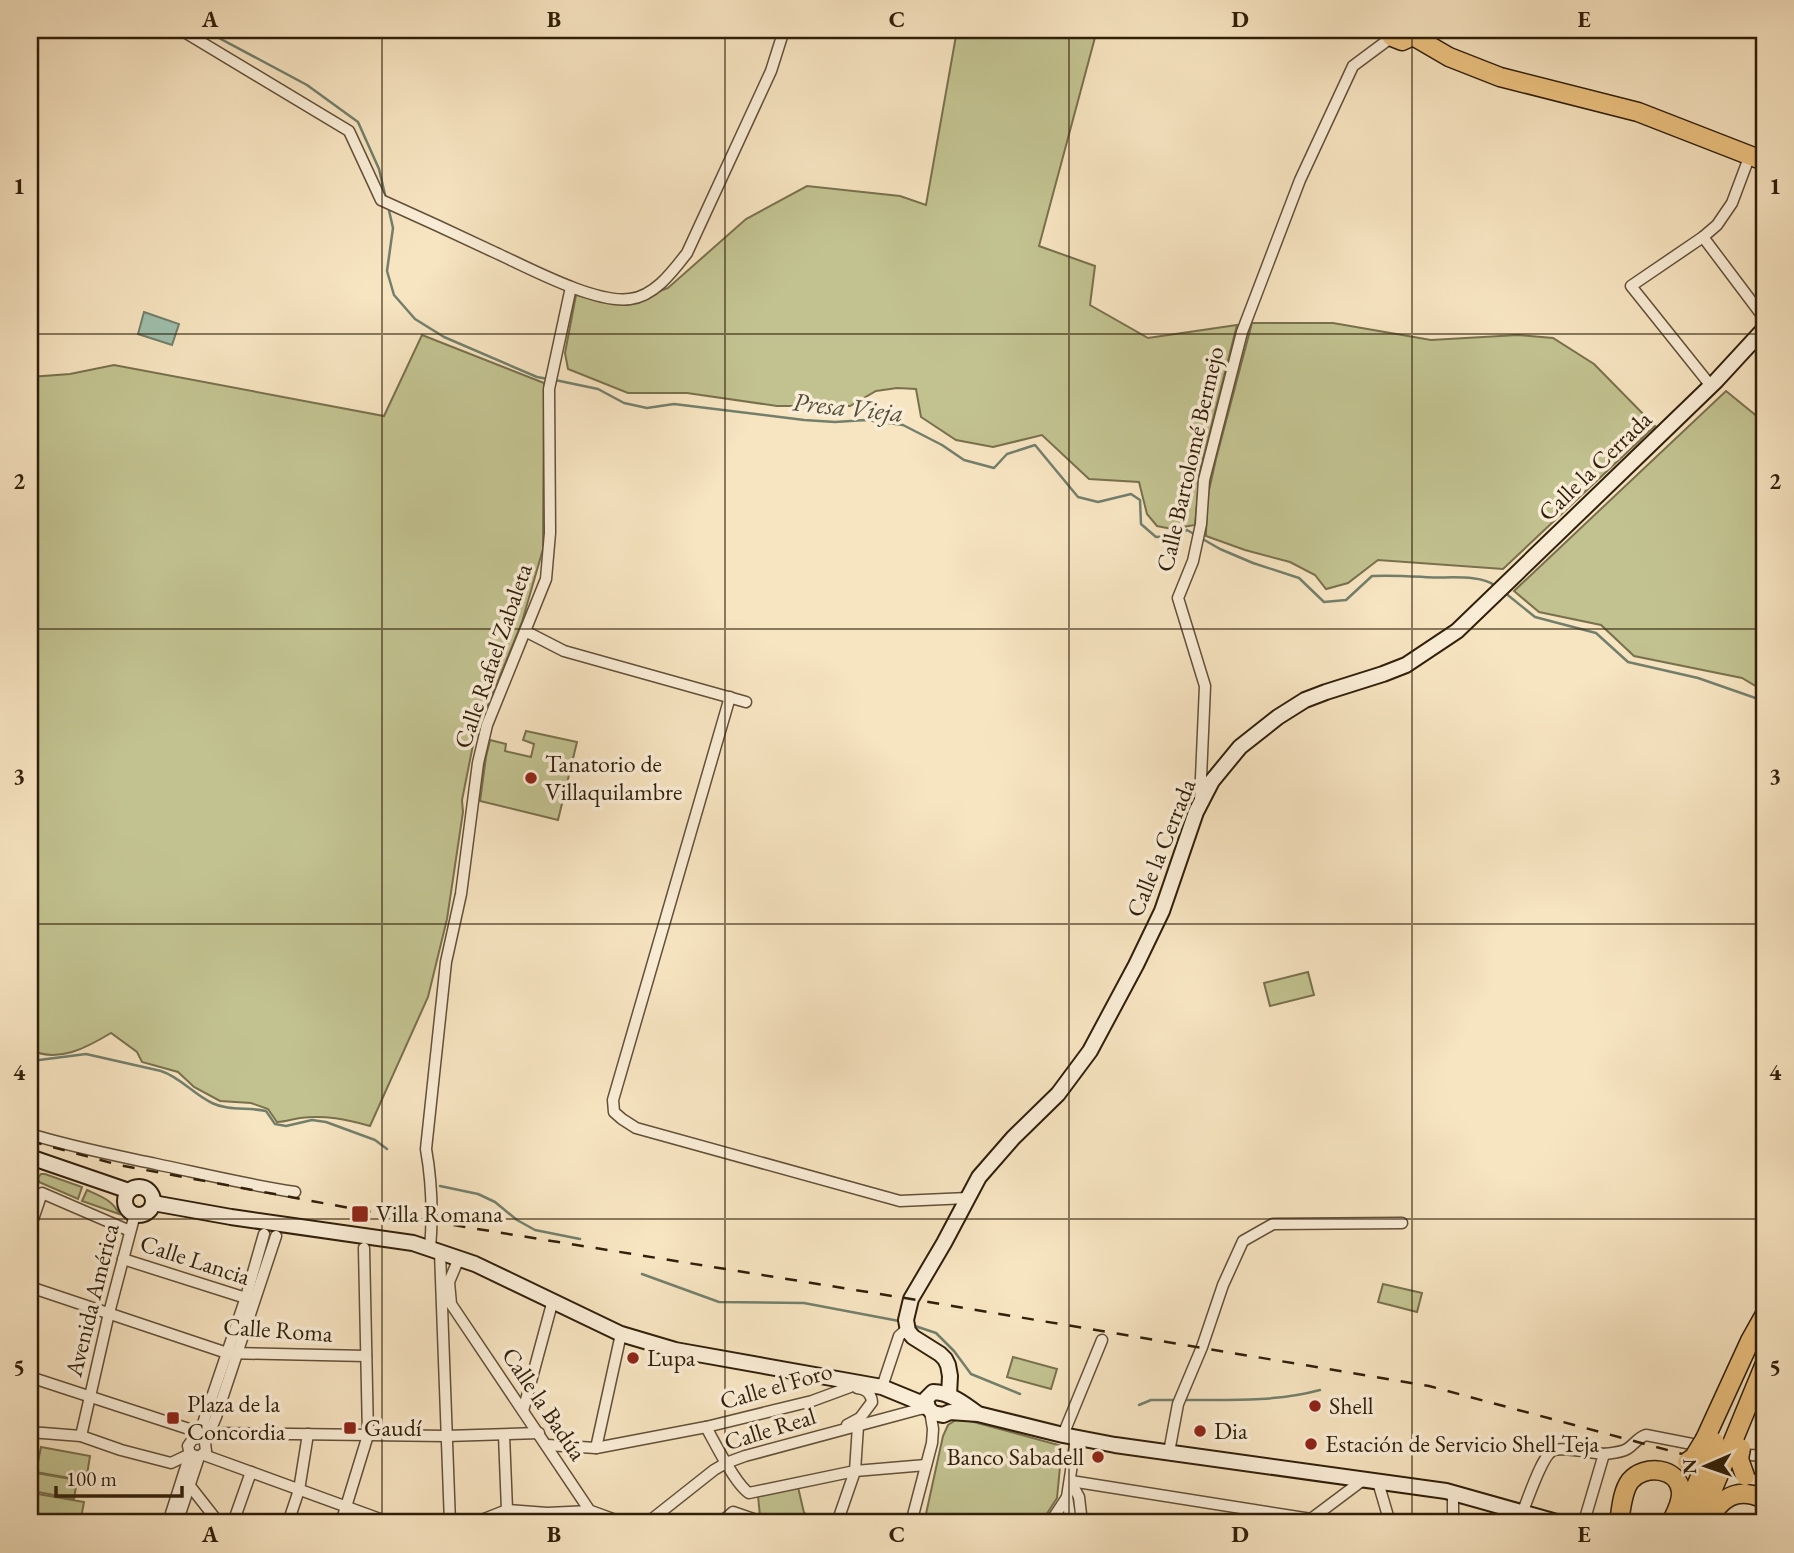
<svg xmlns="http://www.w3.org/2000/svg" width="1794" height="1553" font-family="'EB Garamond',serif">
	<rect width="100%" height="100%" fill="#f7e4c1"/>
	<filter id="stains"><feTurbulence type="fractalNoise" baseFrequency=".00286" numOctaves="4"/><feColorMatrix values="0 0 0 0 .2 0 0 0 0 .09 0 0 0 0 .02 0 0 0 .5 -.17"/></filter>
	<radialGradient id="worn" r=".72"><stop offset=".6" stop-color="#630" stop-opacity="0"/><stop offset="1" stop-color="#630" stop-opacity=".3"/></radialGradient>
	<g fill="#c2c290" stroke="#79704d" stroke-width="2">
		<path d="M957,30h140l-58,216 56,20 -5,39 58,33 89,-13 -37,146 -5,54 -23,4 -15,-3 -10,-12 -8,-32 -50,-3 -47,-44 -49,12 -37,-7 -35,-23 -5,-28 -19,-1 -21,3 -26,15h-73l-90,-13h-59l-60,-24 -3,-16 11,-58 49,10 43,-17 78,-69 61,-33 93,10 26,9z"/>
		<path d="M1252,323h81l98,17 87,-5 35,3 41,26 61,62 -152,143 -125,-9 -30,23 -22,6 -11,-14 -25,-13 -45,-12 -39,-14 1,-37 9,-40z"/>
		<path d="M422,335l122,48 -1,166 -21,73 -48,118 -12,60 1,12 -16,107 -19,78 -58,129c-24,-7 -45,-11 -70,-8 -8,1 -14,4 -23,4l-9,-13 -17,-6 -31,-2 -26,-14 -16,-15 -36,-10 -5,-10 -26,-19c-25,15 -52,30 -81,17v-673l40,-3 44,-9 270,51z"/>
		<path d="M1726,391l38,31v269l-22,-13 -108,-22 -33,-31 -62,-13 -25,-21z"/>
		<path d="M526,731l51,11 -19,78 -78,-19 6,-44 4,-17 16,4 -1,7 26,6 3,-13 -11,-4z"/>
		<path d="M1308,972l6,23 -44,11 -6,-23z"/>
		<path d="M41,1174h4l37,13 -4,12 -39,-17 -1,-4z"/>
		<path d="M87,1190c13,6 26,10 32,24l-37,-13z"/>
		<path d="M1383,1284l39,9 -5,19 -39,-10z"/>
		<path d="M1013,1357l44,12 -6,20 -44,-12z"/>
		<path d="M959,1418l103,28 -5,52 -16,25h-117l19,-87 5,-11z"/>
		<path d="M41,1447l49,9 -4,25 -50,-9z"/>
		<path d="M36,1473l41,7 -3,19 -41,-8z"/>
		<path d="M798,1487l6,26 5,2 -3,8h-23l-23,-7 -2,-20z"/>
		<path d="M32,1493l52,9 -4,21h-50v-18z"/>
	</g>
	<path fill="#9ebfad" stroke="#727f6c" stroke-width="2" d="M144,312l35,12 -7,21 -34,-11z"/>
	<g fill="none" stroke-linecap="round" stroke-linejoin="round">
		<g stroke="#727f6c" stroke-width="2.5">
			<path d="M204,30l103,55 51,37 21,47 7,30"/>
			<path d="M388,206l5,22 -6,43 7,24 21,24 29,18 93,40 11,2"/>
			<path d="M555,380l43,9 26,14 23,5 27,-4 130,16 31,2 31,-2 37,5 39,20 22,15 30,8 13,-14 28,-9 43,52 20,5 33,-8 9,6 1,24 15,13 18,-1 13,-6 33,19 33,14 46,15 25,24 22,-2 26,-24c18,-1 34,0 52,1 21,2 55,-4 72,9"/>
			<path d="M1504,592l31,25 61,16 32,29 70,16 66,23"/>
			<path d="M30,1057l9,3 47,-6 75,17c19,6 32,23 51,32 16,8 36,4 54,8l9,13 11,2 26,-6 14,2 49,18 12,9"/>
			<path d="M440,1186l38,8 17,8 22,18 18,10 45,9"/>
			<path d="M642,1274l77,28 85,1 95,18"/>
			<path d="M915,1326l21,7 18,18 17,23 49,20"/>
			<path d="M1183,1400c45,0 93,2 137,-10"/>
			<path d="M1139,1405l12,-5h26"/>
		</g>
		<defs>
			<g id="street">
				<path d="M181,30l168,101 32,69c38,17 75,34 113,52 33,15 101,52 136,47 25,-3 43,-28 57,-46l84,-182 13,-41"/>
				<path d="M1703,237l61,81"/>
				<path d="M1711,386l-80,-100 72,-49 14,-12 15,-22 18,-48"/>
				<path d="M525,631l39,20 182,51"/>
				<path d="M730,697l-117,403 1,12 8,7 14,9 264,73 68,-3"/>
				<path d="M1200,801l5,-115 -27,-88 15,-37 8,-37 3,-44 38,-148 58,-152 53,-114 39,-29"/>
				<path d="M30,1134c42,13 84,21 126,30 47,10 92,21 139,28"/>
				<path d="M30,1228l12,-35 88,38"/>
				<path d="M430,1249c3,-34 2,-66 -4,-100l20,-187 15,-68 17,-131 9,-38 59,-146 4,-46 -1,-144 22,-102"/>
				<path d="M440,1252l10,271"/>
				<path d="M459,1258l-10,24 2,22 147,219"/>
				<path d="M123,1259l126,40"/>
				<path d="M30,1287l197,66 139,3"/>
				<path d="M30,1377l159,52 20,4 237,3 93,-3"/>
				<path d="M882,1387l17,-51 9,-8"/>
				<path d="M523,1411l30,-111"/>
				<path d="M847,1425l13,-7 12,-16c-1,-9 -6,-13 -15,-14"/>
				<path d="M706,1427c9,16 29,57 43,66l106,-22 71,-6"/>
				<path d="M30,1432l51,4 40,14 50,13 19,-9"/>
				<path d="M504,1435l3,75"/>
				<path d="M1063,1435l39,-95"/>
				<path d="M81,1436l28,-123 26,-99"/>
				<path d="M198,1438l48,-141 18,-63"/>
				<path d="M547,1445l49,3 110,-21 106,-26 38,-14 6,-5"/>
				<path d="M596,1448l25,-114"/>
				<path d="M1169,1452l9,-48 24,-57 21,-62 20,-44 30,-17 129,-1"/>
				<path d="M190,1454l9,3 7,-6 -1,-8 11,-26 60,-181"/>
				<path d="M1604,1454c7,-1 16,-1 23,-5 7,-4 10,-11 19,-14l56,11"/>
				<path d="M1737,1454l27,2"/>
				<path d="M204,1455l187,68"/>
				<path d="M1071,1481l240,38"/>
				<path d="M1071,1482l8,15 3,26"/>
				<path d="M1378,1482l12,41"/>
				<path d="M190,1486l29,37"/>
				<path d="M1453,1492v31"/>
				<path d="M1522,1513c6,-13 20,-59 32,-63 12,-3 37,3 50,4l-18,61"/>
				<path d="M168,1523l22,-69 -2,-8 5,-7 5,-1"/>
				<path d="M177,1523l22,-66"/>
				<path d="M233,1523l18,-51"/>
				<path d="M288,1523l11,-33 9,-56"/>
				<path d="M341,1523l27,-88 -4,-187"/>
				<path d="M474,1523l33,-13 40,3 44,-2 33,12"/>
				<path d="M647,1523l67,-53 12,-7 19,-7 175,-47 8,-1"/>
				<path d="M720,1523l13,-11 32,11"/>
				<path d="M837,1523l18,-52 3,-45"/>
				<path d="M911,1523l21,-80 1,-14 -3,-18"/>
				<path d="M1050,1523l17,-26"/>
				<path d="M1071,1523l-4,-26 9,-59"/>
				<path d="M1309,1523l2,-4 52,-39"/>
			</g>
			<g id="secondary">
				<path d="M30,1157l99,34"/>
				<circle cx="139" cy="1201" r="14"/>
				<path d="M153,1203l78,14 182,26 62,21 146,70 54,16 207,37 44,18"/>
				<path d="M949,1395l1,-19 -2,-11 -3,-6 -5,-5 -27,-17 -5,-6 -2,-11 5,-21 33,-56 35,-66 34,-39 45,-44 32,-43 46,-86 26,-54 34,-99 16,-31 28,-34 38,-30 27,-17 21,-8 57,-18 23,-9 51,-34 259,-250 48,-52"/>
				<path d="M978,1414c-12,-9 -29,-22 -45,-22l-7,7 2,9 5,5 10,2 7,-3 28,2 85,21 52,10 331,46 114,32"/>
			</g>
			<g id="highway">
				<path d="M1387,30l5,7 10,4 11,-5 3,-6"/>
				<path d="M1413,36l36,21 51,20 138,35 126,49"/>
				<path d="M1705,1439l45,-98 14,-25"/>
				<path d="M1731,1446l33,-80"/>
				<path d="M1684,1515l20,-48"/>
				<path d="M1701,1517l19,-45"/>
				<path d="M1619,1523c2,-13 3,-31 11,-42 14,-17 49,-14 51,11 1,10 -6,22 -10,31"/>
				<path d="M1707,1523c13,-25 29,-37 57,-24"/>
			</g>
		</defs>
		<use href="#street" stroke="#625038" stroke-width="13"/>
		<use href="#secondary" stroke="#301f0a" stroke-width="18"/>
		<use href="#highway" stroke="#301f0a" stroke-width="21"/>
		<use href="#street" stroke="#faedd7" stroke-width="10"/>
		<use href="#secondary" stroke="#faedd7" stroke-width="14"/>
		<use href="#highway" stroke="#ecc280" stroke-width="18"/>
		<path stroke="#301f0a" stroke-width="2.5" stroke-dasharray="12 12" stroke-linecap="butt" d="M30,1141l89,24 241,45 551,89 518,87 335,90"/>
		<defs>
			<g id="highway-bridge">
				<path d="M1741,1448l-2,11 6,17"/>
				<path d="M1687,1462l7,-5 11,-18"/>
				<path d="M1704,1467l11,-25"/>
				<path d="M1720,1472l11,-26"/>
			</g>
		</defs>
		<use href="#highway-bridge" stroke="#301f0a" stroke-width="21" stroke-linecap="butt"/>
		<use href="#highway-bridge" stroke="#ecc280" stroke-width="18"/>
	</g>
	<path fill="none" stroke="#301f0a" stroke-width="2" stroke-opacity="0.55" d="M382,30v1493M725,30v1493M1069,30v1493M1412,30v1493M30,334h1734M30,629h1734M30,924h1734M30,1219h1734"/>
	<g fill="#8f2418" stroke="#faedd7" stroke-width="2.5">
		<circle cx="531" cy="778" r="7"/>
		<rect x="351" y="1205" width="18" height="18" rx="3.5"/>
		<circle cx="633" cy="1358" r="7"/>
		<circle cx="1315" cy="1406" r="7"/>
		<rect x="166" y="1411" width="14" height="14" rx="3.5"/>
		<rect x="343" y="1421" width="14" height="14" rx="3.5"/>
		<circle cx="1200" cy="1431" r="7"/>
		<circle cx="1311" cy="1444" r="7"/>
		<circle cx="1098" cy="1457" r="7"/>
	</g>
	<g text-anchor="middle" stroke-width="7" stroke-linejoin="round" paint-order="stroke">
		<g font-size="24" fill="#301f0a" stroke="#faedd7">
			<text transform="translate(1190 459) rotate(-77)" y="8">Calle Bartolomé Bermejo</text>
			<text transform="translate(1595 466) rotate(-44)" y="8">Calle la Cerrada</text>
			<text transform="translate(493 656) rotate(-71)" y="8">Calle Rafael Zabaleta</text>
			<text transform="translate(1161 848) rotate(-68)" y="8">Calle la Cerrada</text>
			<text transform="translate(195 1260) rotate(18)" y="8">Calle Lancia</text>
			<text transform="translate(92 1300) rotate(-76)" y="8">Avenida América</text>
			<text transform="translate(278 1330) rotate(4)" y="8">Calle Roma</text>
			<text transform="translate(776 1386) rotate(-16)" y="8">Calle el Foro</text>
			<text transform="translate(544 1404) rotate(56)" y="8">Calle la Badúa</text>
			<text transform="translate(770 1429) rotate(-17)" y="8">Calle Real</text>
		</g>
		<g font-size="24" fill="#301f0a" stroke="#faedd7" text-anchor="start">
			<text x="545" y="772">Tanatorio de<tspan x="545" dy="28">Villaquilambre</tspan></text>
			<text x="376" y="1222">Villa Romana</text>
			<text x="647" y="1366">Lupa</text>
			<text x="187" y="1412">Plaza de la<tspan x="187" dy="28">Concordia</tspan></text>
			<text x="1329" y="1414">Shell</text>
			<text x="364" y="1436">Gaudí</text>
			<text x="1214" y="1439">Dia</text>
			<text x="1325" y="1452">Estación de Servicio Shell Teja</text>
			<text x="1084" y="1465" text-anchor="end">Banco Sabadell</text>
		</g>
		<g font-size="26" font-style="italic" fill="#514f3b" stroke="#faedd7">
			<text transform="translate(848 407) rotate(6)" y="9">Presa Vieja</text>
		</g>
	</g>
	<rect width="1794" height="1553" fill="none" stroke="#f7e4c1" stroke-width="77"/>
	<g transform="translate(1706 1466) rotate(268)" stroke="#faedd7" stroke-width="5" paint-order="stroke">
	<path d="M0-5L12 26L0 18L-12 26Z" fill="#301f0a"/>
	<text y="-10" font-size="19" font-weight="bold" text-anchor="middle" fill="#301f0a">N</text>
	</g>
	<path d="M56 1486v10h126v-10" fill="none" stroke="#301f0a" stroke-width="3.5"/>
	<text x="66" y="1486" font-size="21" fill="#301f0a" stroke="#faedd7" stroke-width="5" paint-order="stroke">100 m</text>
	<rect x="38" y="38" width="1718" height="1476" fill="none" stroke="#301f0a" stroke-width="2.5"/>
	<g font-size="23" text-anchor="middle" font-weight="bold" fill="#301f0a">
		<text x="210" y="27">A</text>
		<text x="554" y="27">B</text>
		<text x="897" y="27">C</text>
		<text x="1240" y="27">D</text>
		<text x="1584" y="27">E</text>
		<text x="19" y="194">1</text>
		<text x="1775" y="194">1</text>
		<text x="19" y="489">2</text>
		<text x="1775" y="489">2</text>
		<text x="19" y="784">3</text>
		<text x="1775" y="784">3</text>
		<text x="19" y="1080">4</text>
		<text x="1775" y="1080">4</text>
		<text x="19" y="1375">5</text>
		<text x="1775" y="1375">5</text>
		<text x="210" y="1542">A</text>
		<text x="554" y="1542">B</text>
		<text x="897" y="1542">C</text>
		<text x="1240" y="1542">D</text>
		<text x="1584" y="1542">E</text>
	</g>
	<rect width="100%" height="100%" filter="url(#stains)"/>
	<rect width="100%" height="100%" fill="url(#worn)"/>
</svg>
